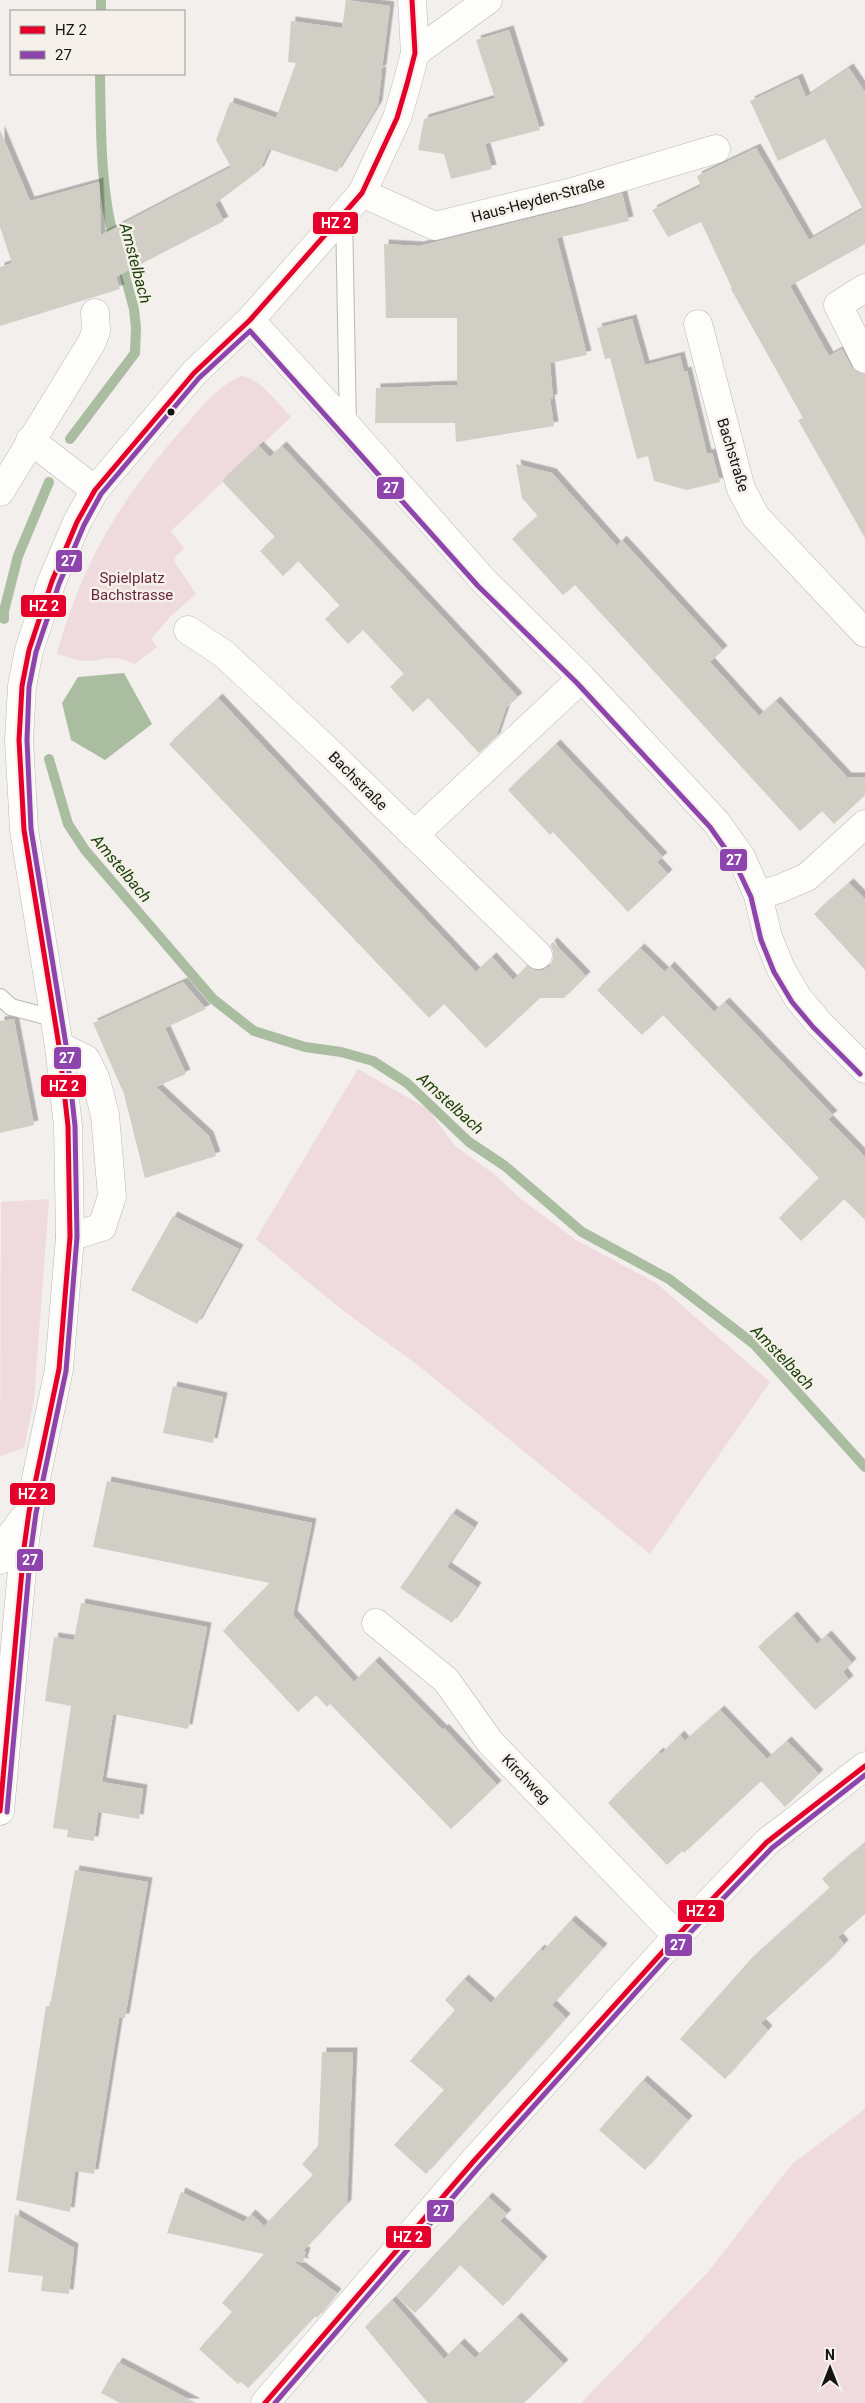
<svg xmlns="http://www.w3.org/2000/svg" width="865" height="2403" font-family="Roboto,sans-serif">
	<defs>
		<filter id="shadow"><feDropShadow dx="4.5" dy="-4.5" stdDeviation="0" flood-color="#0004"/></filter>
	</defs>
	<rect width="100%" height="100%" fill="#f2efec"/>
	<g fill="#efdbde">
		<path d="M242,376c20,4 35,27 49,41l-120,114 13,18 -8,7 -2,5 22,33 -25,22 -20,23 6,8 -22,17c-24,-11 -27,-4 -50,-3 -9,0 -19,-5 -28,-7 26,-94 63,-153 126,-226 18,-20 34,-42 59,-52z"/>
		<path d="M358,1069l70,40 27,37 39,28 27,25 55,41 80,43 114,99 -120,172 -231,-188 -78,-57 -85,-70z"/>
		<path d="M49,1199l-15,201 -10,48 -24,8 1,-254z"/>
		<path d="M865,2109v294h-284l127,-131 84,-108z"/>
	</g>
	<path fill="#aabda1" d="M124,673l28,51 -47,36 -34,-20 -9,-37 16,-26z"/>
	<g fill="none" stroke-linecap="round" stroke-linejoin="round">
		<g stroke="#aabda1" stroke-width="10">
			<path d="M101,11v-11"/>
			<path d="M100,74c1,56 0,115 15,169"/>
			<path d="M70,439l65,-86 1,-25 -2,-19 -13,-48"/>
			<path d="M4,619v-8l14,-55 31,-74"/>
			<path d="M49,759l19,65 17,26 128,149 41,32 51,16 36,5 32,9 34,22 62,59 36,24 77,66 87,47 85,65 111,123"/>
		</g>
	</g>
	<g fill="#d1cfc5" filter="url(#shadow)">
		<path d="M346,0l44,6 -8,63 -5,3 5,-1 -4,34 -41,67 -68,-23 -9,21 -45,34 9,17 -108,56 4,12 -120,37v-59l12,-4 -12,-36v-97l30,71 69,-19 2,53 130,-68 -15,-27 14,-38 46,16 20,-55 -8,-1 3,-41 51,7z"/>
		<path d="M509,30l31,100 -55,14 7,25 -41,10 -7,-25 -26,-4 6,-31 71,-21 -19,-58z"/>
		<path d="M849,68l16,24v152l-75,42 39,70 13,-7 9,17 6,6 8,2v164l-67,-118 5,-2 -72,-129 1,-1 -31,-66 -33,15 -16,-27 49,-24 -4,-10 59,-28 53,92 54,-31 -38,-70 -47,22 -28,-60 48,-23 8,19z"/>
		<path d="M622,193l7,28 -72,17 30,117 -37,8 3,36h-3l4,27 -98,16 -1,-19h-80l1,-35 81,-3v-67h-71l-2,-74 35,2 161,-40z"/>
		<path d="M632,319l13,46 35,-9 4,16 3,-1 20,83 5,-1 8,29 -33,8 -33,-9 -6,-25 -11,3 -27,-101 -5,1 -8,-31z"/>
		<path d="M259,446l11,11 12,-11 236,251 -12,11 -10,29 -17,16 -51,-55 -15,14 -23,-25 14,-13 -41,-44 -15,14 -23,-25 15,-13 -42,-45 -15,15 -23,-25 15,-14 -53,-56z"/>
		<path d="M516,464l36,9 65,73 5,-6 101,110 -13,12 49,54 17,-15 71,76h18v18l-31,29 -12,-13 -22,20 -225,-246 -12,10 -51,-56 26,-23 -16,-18z"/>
		<path d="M218,698l258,274 16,-15 21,23 14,-14 8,4h8l7,-4 3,-7v-8l-3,-6 3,-3 33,34 -22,22h-24l-54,50 -42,-44 -15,14 -260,-274z"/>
		<path d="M556,744l107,113 -6,5 11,12 -40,38 -75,-80 -3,3 -42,-45z"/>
		<path d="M849,883l16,16v71l-51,-56z"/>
		<path d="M640,948l25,24 5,-6 44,46 11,-10 108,113 -5,4 37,38v63l-21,-21 -43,42 -22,-23 40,-40 -156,-163 -21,20 -45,-45z"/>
		<path d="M183,982l23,27 -41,19 21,46 -30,13 53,49 7,20 -71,22 -21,-84 -31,-71z"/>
		<path d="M14,1019l20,106 -34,8v-112z"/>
		<path d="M173,1216l66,33 -42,75 -66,-34z"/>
		<path d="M173,1386l50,11 -10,46 -50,-10z"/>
		<path d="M107,1481l205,42 -19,92 61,67 21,-21 68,69 1,-2 53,57 -46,44 -121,-125 -3,3 -11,-12 -18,17 -75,-81 47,-48 -177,-36z"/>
		<path d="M452,1513l22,14 -27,40 30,20 -25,36 -52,-35z"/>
		<path d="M81,1603l126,24 -19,102 -75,-15 -11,68 41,7 -4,30 -41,-7 -4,29 -27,-4 1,-7 -15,-2 18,-122 -26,-5 9,-64 20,3z"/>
		<path d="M793,1616l24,28 10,-9 25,28 -9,9 6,8 -34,30 -57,-63z"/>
		<path d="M720,1710l47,49 20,-18 32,33 -34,33 -24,-26 -77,72 -2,-2 -15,14 -59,-62 51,-51 2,2 19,-19 5,6z"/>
		<path d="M865,1843v71l-27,23 6,7 -14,16 -69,63 7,7 -43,49 -45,-40 71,-80 79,-71 -8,-9z"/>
		<path d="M75,1870l73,12 -23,136h-6l-25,156 -19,-3 -5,41 -54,-12 30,-194h4z"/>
		<path d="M571,1920l32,28 -51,57 14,13 -140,156 -32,-29 50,-55 -34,-29 45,-51 -10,-10 19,-21 27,24 49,-54 3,2z"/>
		<path d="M322,2052h31l-6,152 -44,47 3,1 -3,9 2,2 -12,-2 44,32 -20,25 -2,-2 -67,72 -7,-6 -3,2 -39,-35 33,-37 -10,-9 42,-49 -97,-21 14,-41 63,30 7,-8 13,12 49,-51 -11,-11 16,-18z"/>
		<path d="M643,2080l45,40 -43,50 -46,-40z"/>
		<path d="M488,2197l19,17 -7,7 43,40 -40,45 -43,-41 -45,48 -19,-17z"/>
		<path d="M15,2214l59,34 -5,46 -28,-3 2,-15 -35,-4z"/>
		<path d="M392,2300l52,59 16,-16 15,15 42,-41 47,47 -40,39h-96l-63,-76z"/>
		<path d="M118,2362l78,41h-76l-19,-10z"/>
	</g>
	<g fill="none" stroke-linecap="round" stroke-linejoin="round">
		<defs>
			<g id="lane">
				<path d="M344,212l4,215"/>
				<path d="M0,997l11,10 42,11"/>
			</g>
			<g id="street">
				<path d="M415,53l73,-53"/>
				<path d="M362,193l73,33 141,-35 140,-42"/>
				<path d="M865,288l-27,17 27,54"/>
				<path d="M250,320l98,107 136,154 98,97 134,144 25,35 17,38 10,42 13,32 17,29 20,24 47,47"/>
				<path d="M698,324l43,165 15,28 109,116"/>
				<path d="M30,440l65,50"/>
				<path d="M0,492l92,-150 4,-11 -1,-18"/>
				<path d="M188,630l36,24 102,95 212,206"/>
				<path d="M414,835l168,-157"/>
				<path d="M758,895l21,-6 28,-12 58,-53"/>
				<path d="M59,1046l27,13 10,21 9,35 7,81 -10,31 -32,10"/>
				<path d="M0,1560l9,-22 14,-19"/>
				<path d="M376,1623l70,57 44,62 187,194"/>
				<path d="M0,1811l24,-263 5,-36 30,-143 11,-132 -2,-111 -9,-80 -35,-216 -5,-90 3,-54 7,-36 23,-69 25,-59 18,-32 99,-117 56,-53 112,-127 35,-75 10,-34 8,-31 -3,-53"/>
			</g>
			<path id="secondary" d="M265,2403l208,-241 204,-226 90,-94 98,-76"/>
		</defs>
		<use href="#lane" stroke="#bbb9b7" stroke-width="18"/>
		<use href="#street" stroke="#bbb9b7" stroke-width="29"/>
		<use href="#secondary" stroke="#bbb9b7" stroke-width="29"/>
		<use href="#lane" stroke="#fdfdfc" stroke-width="16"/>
		<use href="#street" stroke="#fdfdfc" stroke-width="28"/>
		<use href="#secondary" stroke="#fdfdfc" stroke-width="28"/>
		<defs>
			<g id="bus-1">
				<path d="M0,1811l24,-263 5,-36 30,-143 11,-132 -2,-111 -9,-80 -35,-216 -5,-90 3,-54 7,-36 23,-69 25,-59 18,-32 99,-117 56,-53 112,-127 35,-75 10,-34 8,-31 -3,-53"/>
				<path d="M265,2403l208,-241 204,-226 90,-94 98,-76"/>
			</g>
			<g id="bus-2">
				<path d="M7,1812l24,-263 5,-36 30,-142 11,-134 -2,-111 -9,-81 -35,-216 -4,-89 2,-53 7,-35 23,-68 25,-59 17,-31 98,-116 51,-47 228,255 99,97 133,144 24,34 17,36 10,43 13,32 18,30 21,25 47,47"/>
				<path d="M275,2403l204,-236 203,-226 90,-93 93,-73"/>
			</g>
		</defs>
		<use href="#bus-1" stroke="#f5f0e9" stroke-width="9"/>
		<use href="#bus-2" stroke="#f5f0e9" stroke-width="9"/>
		<use href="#bus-1" stroke="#e4002b" stroke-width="5"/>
		<use href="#bus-2" stroke="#8e44ad" stroke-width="5"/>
	</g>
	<circle fill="#161412" stroke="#f5f0e9" stroke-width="2" cx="171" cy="412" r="4.5"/>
	<g text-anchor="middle" stroke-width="5" stroke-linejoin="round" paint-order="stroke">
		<g font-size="15" fill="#161412" stroke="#f5f0e9">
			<text transform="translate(538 200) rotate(-15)" y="5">Haus-Heyden-Straße</text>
			<text transform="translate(733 455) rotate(73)" y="5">Bachstraße</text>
			<text transform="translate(358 781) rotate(45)" y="5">Bachstraße</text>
			<text transform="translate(526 1779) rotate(46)" y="5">Kirchweg</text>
		</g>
		<g font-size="15" fill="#67283c" stroke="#f5f0e9">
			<text x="132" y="583">Spielplatz<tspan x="132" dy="17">Bachstrasse</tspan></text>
		</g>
		<g font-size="16" font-style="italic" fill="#1c4109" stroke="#f5f0e9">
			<text transform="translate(136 263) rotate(75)" y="6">Amstelbach</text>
			<text transform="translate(122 868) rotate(50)" y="6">Amstelbach</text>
			<text transform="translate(451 1103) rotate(42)" y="6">Amstelbach</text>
			<text transform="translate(783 1357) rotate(46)" y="6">Amstelbach</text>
		</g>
	</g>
	<g stroke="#f5f0e9" stroke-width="2">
		<rect x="312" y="211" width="47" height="24" rx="5" fill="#e4002b"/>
		<rect x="376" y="476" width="29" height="24" rx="5" fill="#8e44ad"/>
		<rect x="55" y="549" width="28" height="24" rx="5" fill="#8e44ad"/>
		<rect x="20" y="594" width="47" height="24" rx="5" fill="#e4002b"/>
		<rect x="719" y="848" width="29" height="24" rx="5" fill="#8e44ad"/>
		<rect x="53" y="1046" width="29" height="24" rx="5" fill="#8e44ad"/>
		<rect x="40" y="1074" width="47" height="24" rx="5" fill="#e4002b"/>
		<rect x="9" y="1482" width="47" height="24" rx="5" fill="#e4002b"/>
		<rect x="16" y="1548" width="28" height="24" rx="5" fill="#8e44ad"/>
		<rect x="677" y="1899" width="48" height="24" rx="5" fill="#e4002b"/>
		<rect x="664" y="1933" width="29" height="24" rx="5" fill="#8e44ad"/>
		<rect x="426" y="2199" width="29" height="24" rx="5" fill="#8e44ad"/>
		<rect x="385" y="2225" width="47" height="24" rx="5" fill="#e4002b"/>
	</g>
	<g font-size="14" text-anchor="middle" font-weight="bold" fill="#fff">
		<text x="336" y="228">HZ 2</text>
		<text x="391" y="493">27</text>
		<text x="69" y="566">27</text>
		<text x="44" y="611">HZ 2</text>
		<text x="734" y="865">27</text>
		<text x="67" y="1063">27</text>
		<text x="64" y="1091">HZ 2</text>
		<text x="33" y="1499">HZ 2</text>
		<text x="30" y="1565">27</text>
		<text x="701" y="1916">HZ 2</text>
		<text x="678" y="1950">27</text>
		<text x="441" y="2216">27</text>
		<text x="408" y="2242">HZ 2</text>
	</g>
	<rect x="10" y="10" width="175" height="65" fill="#f5f0e9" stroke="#9c9893"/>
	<rect x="20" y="26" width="25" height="8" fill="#e4002b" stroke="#9c9893"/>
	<text x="55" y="35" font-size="15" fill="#161412">HZ 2</text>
	<rect x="20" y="51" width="25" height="8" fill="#8e44ad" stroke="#9c9893"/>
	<text x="55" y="60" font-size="15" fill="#161412">27</text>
	<g transform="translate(830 2368)" stroke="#f5f0e9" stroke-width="4" paint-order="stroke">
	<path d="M0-4L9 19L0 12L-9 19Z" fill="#161412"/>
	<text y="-8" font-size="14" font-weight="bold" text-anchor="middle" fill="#161412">N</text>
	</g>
</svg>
